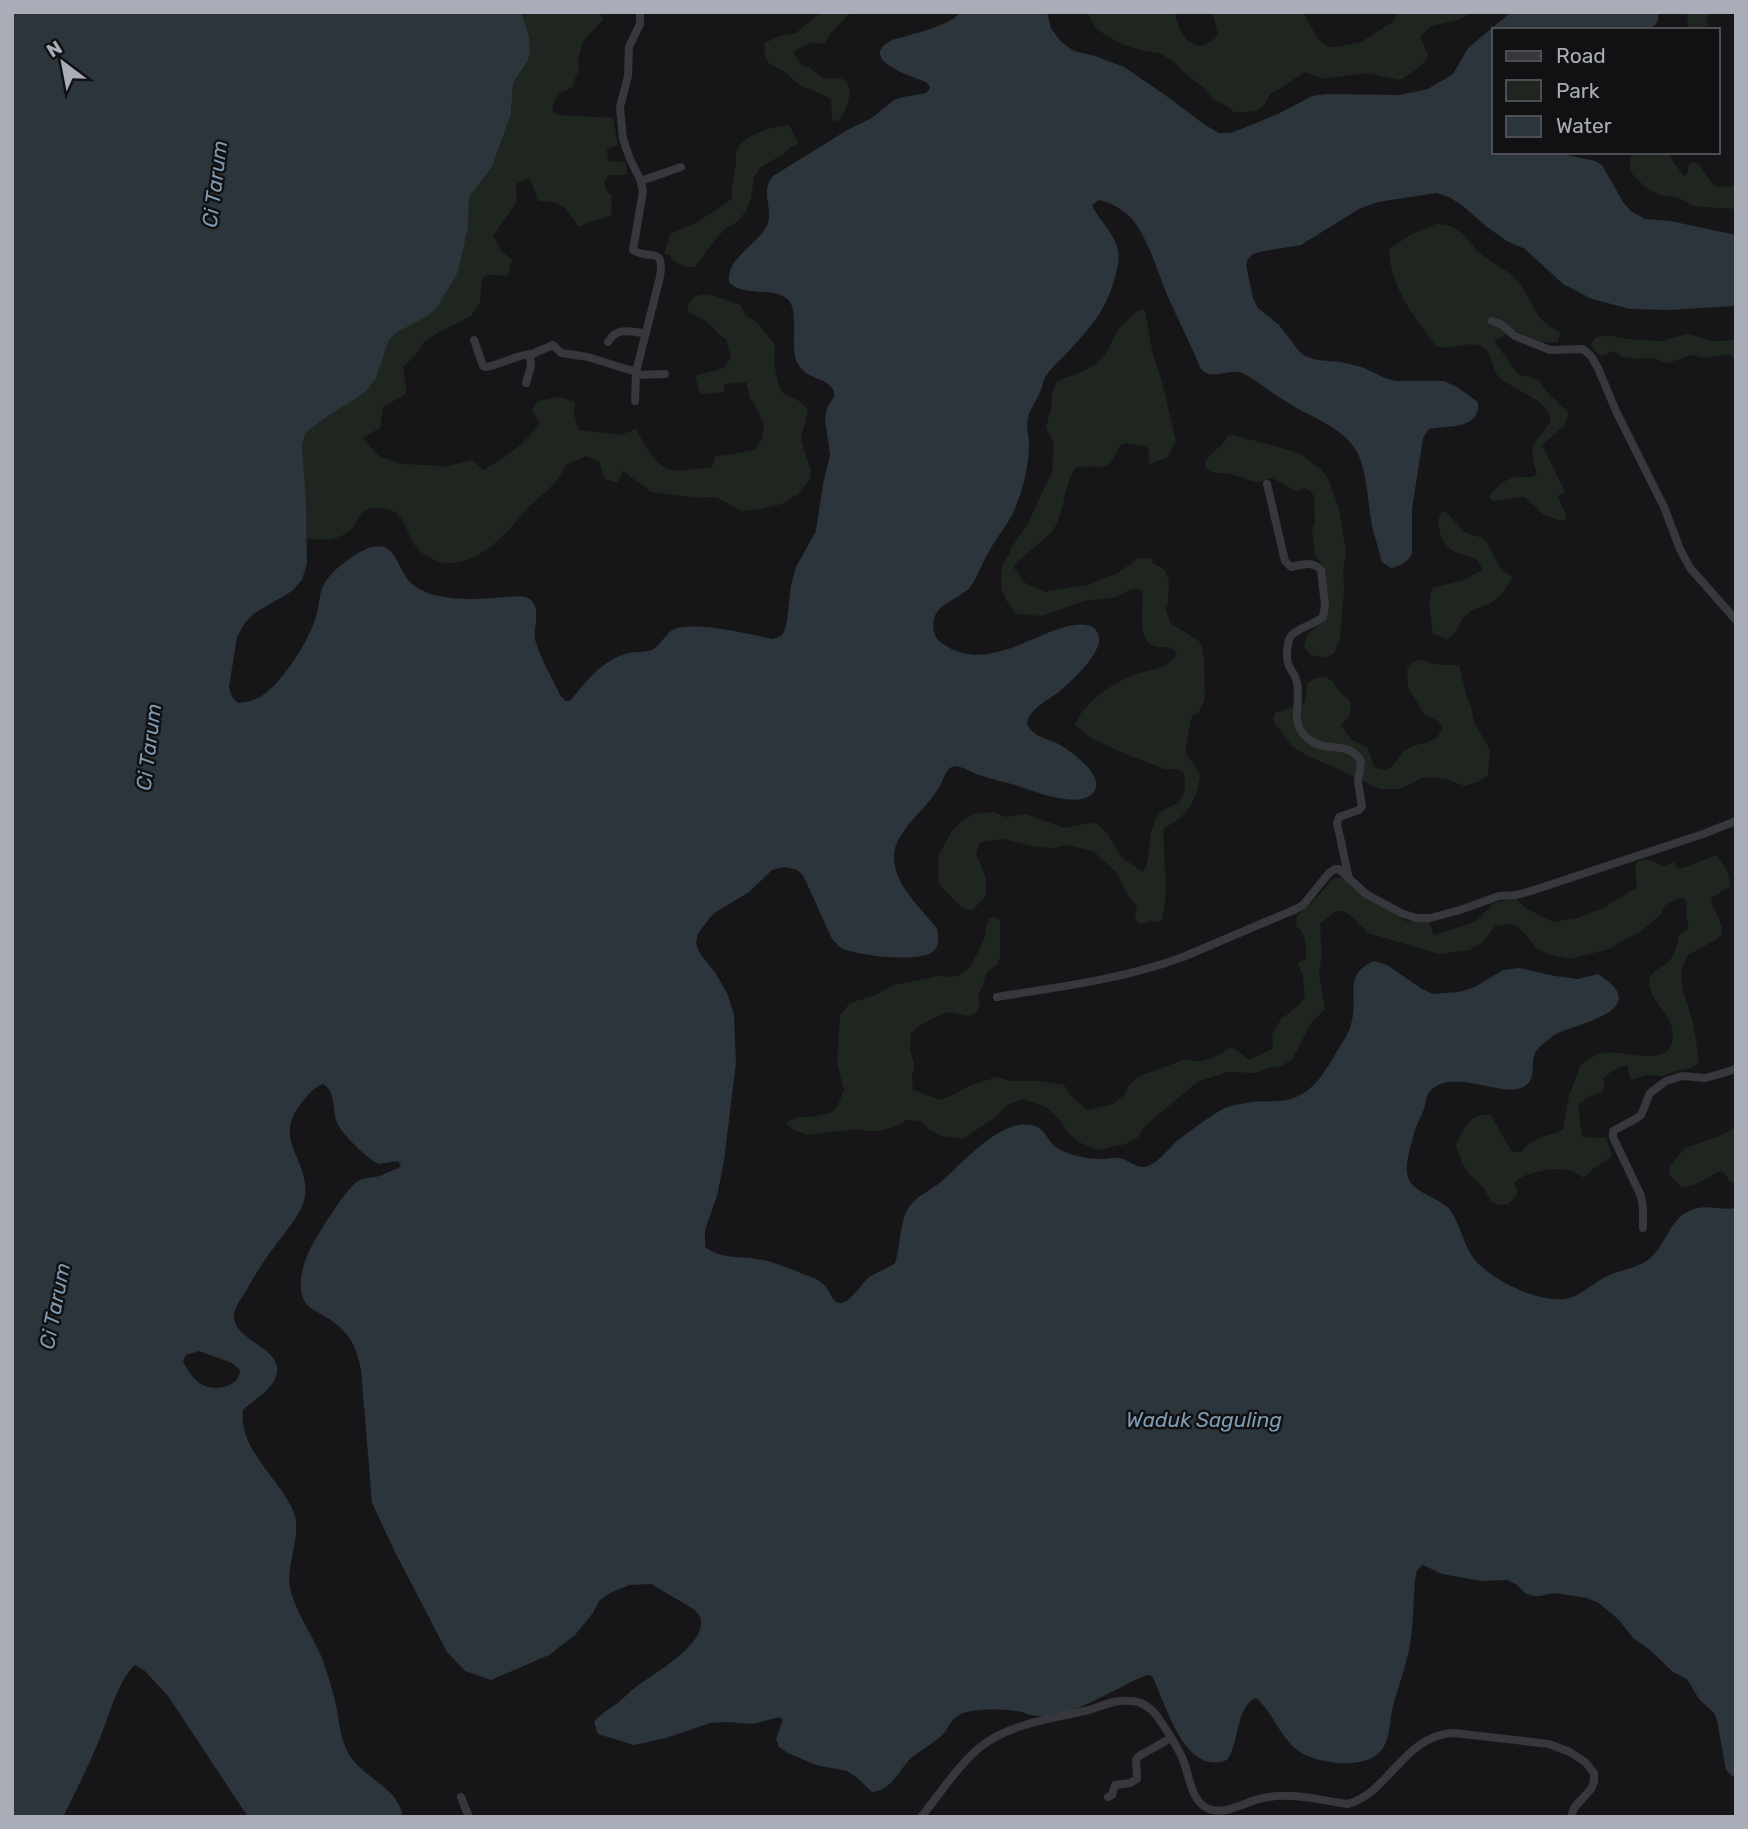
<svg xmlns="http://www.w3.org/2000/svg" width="1748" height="1829" font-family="Rubik,sans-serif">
	<rect width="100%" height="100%" fill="#161618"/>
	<g fill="#1e261f">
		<path d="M521,12h79l3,8 -20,21 -5,18 1,11 -3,6 -4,12c-16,6 -16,7 -20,23l7,4 54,3 5,27 -11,4 1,12 18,1 1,13h-19l-4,8 3,9 5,3 -1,20c-9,6 -21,4 -29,11h-3c-9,-8 -11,-20 -24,-23 -6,-2 -12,-1 -17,-2 -5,-10 -2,-13 -10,-23l-12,6 1,17 -24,35 8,15 11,8 -4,17 -19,-1 -7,3 -2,25 -9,13 -32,16 -15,10 -8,13 -13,12 3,19v8l-23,13 -3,21 -18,10 17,18 23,8 25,1 17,2 28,-7 11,10c26,-14 38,-24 57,-46l-8,-14 5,-9 23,-4 15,5 -1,12 5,16 41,5 16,-6c7,13 20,39 36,41 10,2 29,-2 40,-3l3,-10 39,-7 8,-11 2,-14 -9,-21 -5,-5 -4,-17 -22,2v8l-24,2 -5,-18 29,-8 7,-10 -5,-19c-9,-4 -11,-11 -18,-16 -7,-6 -14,-6 -21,-13 5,-28 36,-11 53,-5l6,11 11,6 17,22 1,5 -1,15 5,22 3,6 17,9 9,8 -7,30 10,32 -1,7 -3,5 -9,11 -16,10 -26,6 -15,1 -23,-13 -6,-1 -14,1 -47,-6 -28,-21 -5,12 -13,-4 -6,-17 -12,-6 -22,9c-7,23 -31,33 -45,52 -23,28 -63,65 -99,35 -19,-16 -11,-46 -46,-44 -16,0 -16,16 -27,24 -13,9 -26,8 -41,7l-5,-92 2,-10 4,-6 21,-16 25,-15 29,-45 6,-15 7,-7 41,-25 21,-36 10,-44 1,-30 3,-5 20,-26 19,-53 2,-31 15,-22 2,-10 -1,-15z"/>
		<path d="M821,12h30l-20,21 -7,11 -12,-2 -19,10 9,13 7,2 15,12c6,0 13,-2 18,0 15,7 4,34 -4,43l-6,-3 -1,-19c-10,-9 -23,-9 -34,-17 -5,-3 -7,-8 -12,-11 -17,-10 -19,-5 -21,-28l12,-7 20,-4z"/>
		<path d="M1087,12h87c3,7 5,17 9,23 11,15 24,13 35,0l-6,-23h91l15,27 10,8h7l26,-5 30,-19 9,-11h72l-14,8 -27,6 -11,11 8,18c-5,12 -17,18 -28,25l-34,-7 -42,6 -19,-7c-13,8 -21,15 -35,22 -9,20 -15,18 -36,18l-4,-4 -17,-9 -9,-11 -23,-18 -4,-6 -18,-11 -15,-2 -21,-6 -18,-10 -10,-8z"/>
		<path d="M1687,12h25l-6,7 4,11h-22z"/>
		<path d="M789,125l10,19 -10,4 -4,5 -24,14 -7,10 -3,21 -5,13 -9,11 -12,7 -10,11 -20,27c-11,1 -21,-2 -26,-13h-5l6,-20 26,-11 36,-24c-1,-13 2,-23 4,-35 0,-3 -1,-7 0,-11 4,-19 37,-26 53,-28z"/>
		<path d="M1632,152h37l4,10 12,15 3,-6v-6l5,-3 6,3 15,21 15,1 7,-2v24l-45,-3c-10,-12 -25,-7 -37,-14 -6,-3 -23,-16 -24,-23 -1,-5 1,-12 2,-17z"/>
		<path d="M1436,224c28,-1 32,23 53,36 11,7 21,12 30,23 9,11 14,27 23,37 5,6 13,8 18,13l-2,9h-17l-27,-12 -20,11 24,33 20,6 12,15 19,18 -5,13 -22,19 23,47 -7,4 9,22 -5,3 -18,-6 -19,-18c-11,-1 -21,4 -33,4l-3,-4c6,-10 18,-20 30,-20 8,0 11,1 18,-2 -2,-8 -6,-19 -4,-27 2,-13 20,-21 17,-32 -3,-16 -40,-28 -51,-39 -8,-8 -6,-23 -15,-29 -14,-10 -32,4 -48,-2 -22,-28 -46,-60 -47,-97l23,-15z"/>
		<path d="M1139,310h6l7,41 10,31 14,59 -9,17 -18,6v-14l-4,-4 -19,-3 -6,2c-15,34 -18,16 -45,23 -12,20 -10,45 -23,64l-35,30 -3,6 11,15 20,9 27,-5 13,-1 31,-12 23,-16 16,1 -4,3 14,8 4,12 -1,21 -2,6 4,14 29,18 3,6 2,12 1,37 -1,6 -6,11 -6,2c-1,6 -7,35 -6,38 3,8 12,14 14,24 0,2 -2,7 -2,10 -5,20 -16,32 -34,41 -2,31 6,61 -2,92l-6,2 -6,-2 -5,3 -6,1 -4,-5 2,-13 -9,-10 -12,-24 -23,-21 -27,-6 -13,3 -17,-1 -33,-8 -23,3 -4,12 10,24v17l-13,15h-6l-6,-3 -22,-23 -1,-23 1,-7 13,-23 10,-10 11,-7 21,-2 12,5 20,-3 38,14 26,-5 7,1 10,9 14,24 22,15c10,-15 3,-41 16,-58 5,-7 12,-7 19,-11 8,-7 8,-22 5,-31l-6,-3h-12l-35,-13 -38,-17 -17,-14c6,-20 39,-43 58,-50 15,-5 35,-6 44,-21 -6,-9 -10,-6 -19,-7 -24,-4 -14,-37 -15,-54l-5,-4h-6l-16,8 -32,4 -43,15 -23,-2 -5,-4 -7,-10 -5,-12 1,-23 7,-10 2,-7 16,-23 25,-53 2,-28 -8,-17 5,-18 1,-14 4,-12c15,-10 31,-9 45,-24 8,-8 11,-20 17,-29 5,-7 14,-14 21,-20z"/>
		<path d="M1687,334c23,5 25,10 49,5v19l-8,-4 -23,4 -14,-3 -23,8 -16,-5 -16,1 -14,-2 -8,-6 -12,5 -7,-4 -4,-8 4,-6 12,-3 21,4 34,2z"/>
		<path d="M1234,435l65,18 22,16 8,11 10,29 7,42 -3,20 1,19 -4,48 -6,15 -10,5 -13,-3 -7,-8 3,-12 19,-16 -3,-53 -8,-11 -3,-23 3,-11 -1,-25 -4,-5 -6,-3 -6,4c-10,-4 -18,-12 -28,-14 -15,9 -25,-1 -40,-4 -5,-1 -13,0 -18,-2 -6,-2 -5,-4 -7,-9 4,-11 18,-15 22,-27z"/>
		<path d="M1445,511l19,21 18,6 5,5 15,28 6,2 4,5c-4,10 -14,21 -23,26 -9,3 -19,6 -26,14 -7,8 -5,17 -17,21l-13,-5 -4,-30 3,-16 32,-8 18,-10c-3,-15 -15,-13 -26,-18 -15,-6 -20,-25 -16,-39z"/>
		<path d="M1421,660l19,5h19l7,30 5,12 3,15 16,28 -2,25 -10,7 -13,4 -19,-7 -22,-2 -24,12h-20l-33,-15 -6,-4 -32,-13 -17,-11 -17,-22 -2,-6 2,-5 30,-11 2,-18c7,-6 18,-11 26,-2 2,2 3,6 6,9 10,11 13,5 11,24l-9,10 10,14 17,9 6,19c5,2 11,4 17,0 6,-4 8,-13 15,-17 12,-9 34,-5 36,-24l-4,-5 -13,-6 -17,-27 -1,-19 7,-8z"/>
		<path d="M1717,855l11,17 3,14 -18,11 -2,3c3,12 12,21 11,34l-5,5 -29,16c-13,22 -4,36 2,58 5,16 7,33 9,49l-8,6 -18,4 -10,4 -17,-1 -15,5 -4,-14c-11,1 -17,6 -24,13l2,7 -3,6 -13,4 -11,9 4,32 24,1 6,16 -1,3 -18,12 -9,9c-5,-3 -10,-7 -15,-8 -14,-3 -46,2 -55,13l3,6v6l-9,9 -10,1 -7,-4 -8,-14 -14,-13 -7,-11 -6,-17c7,-18 13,-33 35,-31l19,34 5,3h7c8,-15 27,-16 41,-22l6,-34 12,-32 16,-10 6,-1c16,-2 33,4 49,3 11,-1 17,-4 20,-14 7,-22 -23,-41 -23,-59 0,-12 14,-15 21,-23 6,-7 7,-16 9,-25l10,-7 -3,-12 1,-13 -3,-5 -7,1 -13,7 -2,7 -23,20 -12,5 -18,11 -39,10 -19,-4 -13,-5 -11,-14 -10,-9 -6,-3 -16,2 -12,16 -13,8 -31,4 -71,-21 -19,-19 -6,-3h-7l-16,13 2,31 -3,20 6,34 -14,14 -19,37 -11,6 -13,2 -12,5 -28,-1 -31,10 -52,44 -7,11 -12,7 -29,6 -18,-8 -10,-8 -8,-13 -15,-14 -23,-8 -14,5 -14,13 -32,22 -21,-3 -12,-6 -9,-9 -14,-1c-15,10 -33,14 -51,9l-48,6 -12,-4 -11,-8 13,-6h13l19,-4 5,-3 3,-5 6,-16 -7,-25 3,-49 10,-12 26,-8 17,-10 46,-9 14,1 6,-2 11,-8 3,-5 13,-27 -1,-6 4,-11 6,-1 5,4v36l-2,7 -11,8 -9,26 2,6 -2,6 -5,5 -6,1 -19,-4 -6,2 -20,10 -11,9 -1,17 4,13v6l-2,6 1,15 27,10 13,-5 18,-10 26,-8 13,4h29l25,4 8,12 15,13 26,-6 11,-9 6,-11 10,-8 43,-16c7,-1 12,2 19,1 10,-2 20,-8 29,-14 8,3 11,8 18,13l23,-11 1,-6 -1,-8 9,-16 16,-12 8,-11 -2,-19 -5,-14 8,-4c0,-13 1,-25 -10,-33l1,-10 23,-22 10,-12 5,-4h8l25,21 38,22 23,1 5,13 41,-13 19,-19 22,-5 8,9 29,15 24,-4 26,-10 33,-20c2,-7 -1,-11 -1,-18 1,-18 20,-8 29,-4l10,-4 3,6h6z"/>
		<path d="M1736,1127v57l-8,-4 -2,-6 -6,-3 -26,14 -13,2 -12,-13v-7l16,-19 32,-11z"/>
	</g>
	<path fill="#2c353c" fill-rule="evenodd" d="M12,12h509l8,24 1,15 -2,10 -15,22 -2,31 -19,53 -20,26 -3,5 -1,30 -10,44 -21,36 -8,7 -33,18 -7,7 -14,40 -10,12 -11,8 -25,15 -21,16 -4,6 -2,10 4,52 1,64 -5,17 -10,11 -39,23 -9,10 -7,13 -8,50 3,10 6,6c9,-1 16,-2 25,-8 19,-12 47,-56 53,-78 3,-10 3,-22 7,-31 7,-15 34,-35 49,-39 25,-6 25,23 39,36 26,23 77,15 109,13 6,1 11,2 14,8 6,11 -2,27 2,39 6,18 16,35 24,52l5,6h4l3,-2c14,-18 30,-38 53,-45 9,-3 19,-1 27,-4 9,-5 12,-14 19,-19 18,-12 81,4 102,8l8,-3 3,-4 3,-11 4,-36 5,-18 20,-36 7,-47 7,-29 -5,-37 2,-10 7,-11v-6c-9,-16 -28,-10 -37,-29 -8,-17 4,-54 -11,-64 -15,-11 -45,-1 -57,-16 -3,-22 25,-36 36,-53 12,-17 -7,-35 8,-53l76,-47 23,-11 22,-18 9,-3 23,-4 3,-3 1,-3 -4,-5c-15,-6 -70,-23 -34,-42 20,-6 56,-13 69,-28h86l4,16 10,14 13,9 21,5 29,11 41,28 40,30 14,8h12l47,-19 34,-18 14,-2 74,1 28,-6 25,-15 15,-26 43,-36h147c2,14 -6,16 -18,18h-146v122h72l2,3 12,3 15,3 7,4 21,37 8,9 14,8 25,2 66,14v71l-67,4 -39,-1 -38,-10 -29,-15 -38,-35 -18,-8 -20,-14 -24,-21 -14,-9 -13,-4 -58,9 -19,7 -58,36 -37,6 -11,3 -5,5 -2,6 7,33 5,10 21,17 20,26 6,5 12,4 24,2 21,5 23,11 10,3h49l13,6 21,15c3,29 -33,23 -49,27l-6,9 -11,71v44c-4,10 -12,13 -21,15l-9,-6c-3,-12 -7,-24 -10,-36 -4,-22 -5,-55 -15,-74 -14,-26 -48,-35 -70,-50 -14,-8 -27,-19 -41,-27 -16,-10 -31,8 -45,-6 -10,-24 -22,-47 -32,-70 -11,-24 -22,-67 -41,-84 -7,-7 -19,-13 -29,-15l-7,5c7,16 23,28 26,46 2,9 -1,18 -3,26 -9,35 -27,53 -51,79 -6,6 -13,12 -18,20 -3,4 -3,9 -5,14 -4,9 -9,16 -12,24 -4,11 0,21 0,32 0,22 -9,57 -21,76 -7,10 -14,20 -20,31 -6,10 -10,23 -17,33 -9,12 -31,16 -36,30 -4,11 -1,23 8,28 15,10 28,12 45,10 10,-2 21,-5 31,-9 15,-5 74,-38 80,-8 3,16 -27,44 -39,54 -11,9 -31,17 -33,33 2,3 3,6 6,8 8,7 20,8 29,14 12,8 46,32 30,48 -15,15 -59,-3 -77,-9 -11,-3 -24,-6 -36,-10 -8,-2 -21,-13 -29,-7 -5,4 -7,13 -11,19 -10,18 -28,31 -39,50 -21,33 17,67 37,91 2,9 3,20 -6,25 -14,9 -77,3 -91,-6 -1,-1 -7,-7 -8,-8l-29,-64 -6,-5 -12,-3 -13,3 -23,22 -30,18 -9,7 -12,17 -2,9 3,9 17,22 11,19 7,22 2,47 -12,99 -7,35 -12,34v17c16,12 33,9 52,12 16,2 31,9 46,15 9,3 17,6 23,13 4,5 6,15 13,16 9,2 22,-18 28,-24 8,-7 19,-9 28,-16 6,-17 4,-40 14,-56 7,-11 23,-17 33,-26 22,-19 60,-65 93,-55 10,3 13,16 22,22 13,8 31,11 46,11 5,0 11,-2 16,-1 8,1 17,10 25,9 13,-2 24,-18 33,-26 14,-11 29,-22 44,-31 9,-5 20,-6 30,-8 9,-1 18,0 27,-1 31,-2 43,-23 58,-48 6,-10 14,-21 16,-33 6,-26 -9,-45 22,-59l13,4 35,24 11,5 26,-2 16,-5 28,-17 17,-2 35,8 23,3 20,-5c53,33 -9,47 -35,57 -9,3 -19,11 -26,19 -9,11 2,29 -14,37 -8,4 -17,3 -26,1 -21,-3 -54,-16 -69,6 -3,5 -2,10 -4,15 -3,8 -8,16 -10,25 -3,13 -11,32 -5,46 7,14 32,18 42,31 10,15 12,33 23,48 17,21 67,46 95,39 12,-3 25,-15 36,-21 14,-7 32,-8 44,-18 17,-13 20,-39 40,-48 15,-8 31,0 47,-3v567l-4,1 -6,-6 -9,-50 -3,-7 -15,-14 -12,-20 -14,-7 -23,-22 -17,-12 -14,-18 -20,-17 -12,-5 -32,-5 -16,3h-6l-8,-3 -9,-9 -9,-4 -26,1 -39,-7 -19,-9 -4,3 -3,5c-3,22 -2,43 -5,64 -3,26 -13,49 -19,73 -2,13 -3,31 -11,41 -16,19 -63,13 -81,1 -20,-13 -26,-39 -44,-54 -20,7 -17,47 -29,62 -43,17 -61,-57 -75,-84l-5,-1c-31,12 -76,44 -110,41 -7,0 -13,-4 -20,-5 -14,-2 -47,-3 -58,4 -7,4 -10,11 -14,17 -10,11 -23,17 -34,26 -13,13 -19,32 -39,34l-17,-16 -8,-5 -31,-6 -28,-12 -9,-6 -3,-8 7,-20 -4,-2 -27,7 -24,-2 -18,1 -44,15 -32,7 -36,-11 -4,-12c7,-9 16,-13 25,-20 6,-5 11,-11 17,-15 17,-13 86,-51 59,-77l-44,-26 -22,1 -21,9 -9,7 -6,12 -18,22 -26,20 -58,25 -26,-9 -18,-19 -51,-98 -24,-51 -11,-133c-5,-27 -14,-41 -38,-55 -9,-5 -16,-7 -20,-17 -5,-11 -1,-30 4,-42 6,-15 38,-67 51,-75 6,-4 15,-3 21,-5 7,-2 12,-6 20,-8l2,-3 -3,-4 -19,3 -4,-2c-12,-8 -34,-28 -39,-42 -4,-13 0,-28 -13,-36 -9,3 -14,10 -20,17 -33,40 7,57 2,95 -3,18 -20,36 -30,50 -11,14 -20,29 -29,45 -4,6 -11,16 -12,23 -3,29 58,34 40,67 -7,12 -22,20 -31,29 -5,40 38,69 51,103 8,22 -8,51 -4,74 4,21 20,45 29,64 6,14 11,31 15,46 5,18 5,39 14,56 14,25 50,33 55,64h-155l-80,-121 -24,-26 -9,-5c-17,15 -26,52 -35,73 -11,27 -24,53 -37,79h-51zM199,1351l33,12 8,7c0,16 -22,21 -35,16 -10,-4 -18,-16 -22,-25l3,-6z"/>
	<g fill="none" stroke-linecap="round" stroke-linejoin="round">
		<g stroke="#37383d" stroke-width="8">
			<path d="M641,181l40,-14"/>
			<path d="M1492,321l9,3 14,12 35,14 33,-1 8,7 7,12 18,43 48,96 16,42 10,19 46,52"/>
			<path d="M474,340l9,26 2,1c15,-2 31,-12 46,-13"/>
			<path d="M608,342c10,-16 20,-10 37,-9"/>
			<path d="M636,375l29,-1"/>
			<path d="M526,383l5,-17 -1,-11 23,-10 8,8 27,4 48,15"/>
			<path d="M635,401l1,-29 24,-95c5,-32 -10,-16 -27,-27l10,-59 -3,-12 -10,-20 -7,-20 -3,-32 8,-31 1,-29 11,-23v-12"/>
			<path d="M1267,484l18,77 6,6c13,-3 21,-6 30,3l4,35 -2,12c-8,7 -28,12 -32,19 -4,6 -5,21 -3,27 2,7 8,12 9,20 5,22 -11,43 16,59 17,10 36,-1 48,19l-3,21 4,24 -3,4 -20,7 -2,6 12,56"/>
			<path d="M997,997c61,-10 127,-18 186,-40l113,-48 7,-4 26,-32 6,-4h4l27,25 35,19 15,5h14l30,-8 39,-14 17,-1 15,-4 172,-57 33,-13"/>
			<path d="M1643,1228v-19l-2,-13 -28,-59v-6l24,-13 4,-3 9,-22 16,-12 16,-5 24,2 30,-9"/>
			<path d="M461,1797l8,20"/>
			<path d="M1108,1797l4,-2 3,-10 15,-2 7,-4 -1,-19 3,-4 32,-18"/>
			<path d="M921,1817c19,-23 35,-49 58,-69 30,-25 74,-29 110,-38 13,-4 27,-11 41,-9 11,0 20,6 27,15 9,13 18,27 25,41 7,15 8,43 25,51 17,9 39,-7 56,-10 29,-6 56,2 84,6 42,-10 56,-69 107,-71l95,11 21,8 15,10 9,11v9l-3,7 -17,19 -3,9"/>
		</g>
	</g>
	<g text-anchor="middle" stroke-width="5" stroke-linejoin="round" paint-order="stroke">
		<g font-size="21" font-style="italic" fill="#7f9bb3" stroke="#111113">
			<text transform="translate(215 184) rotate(-83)" y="7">Ci Tarum</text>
			<text transform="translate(149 747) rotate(-83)" y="7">Ci Tarum</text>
			<text transform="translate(55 1306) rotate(-79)" y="7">Ci Tarum</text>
			<text x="1204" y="1427">Waduk Saguling</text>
		</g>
	</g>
	<rect width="1748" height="1829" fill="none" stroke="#a8adb8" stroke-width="28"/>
	<rect x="1492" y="28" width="228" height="126" fill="#111113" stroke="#4d4f55" stroke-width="2"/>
	<rect x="1506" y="51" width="35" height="10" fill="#37383d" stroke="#4d4f55" stroke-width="2"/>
	<text x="1556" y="63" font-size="21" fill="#a8adb8">Road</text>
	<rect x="1506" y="80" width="35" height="21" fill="#1e261f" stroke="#4d4f55" stroke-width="2"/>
	<text x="1556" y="98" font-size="21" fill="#a8adb8">Park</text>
	<rect x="1506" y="116" width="35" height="21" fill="#2c353c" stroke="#4d4f55" stroke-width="2"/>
	<text x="1556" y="133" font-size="21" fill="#a8adb8">Water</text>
	<g transform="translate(63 63) rotate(328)" stroke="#111113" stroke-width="5" paint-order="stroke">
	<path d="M0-5L12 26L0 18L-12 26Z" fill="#a8adb8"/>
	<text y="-10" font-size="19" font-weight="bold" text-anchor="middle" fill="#a8adb8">N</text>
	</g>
</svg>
